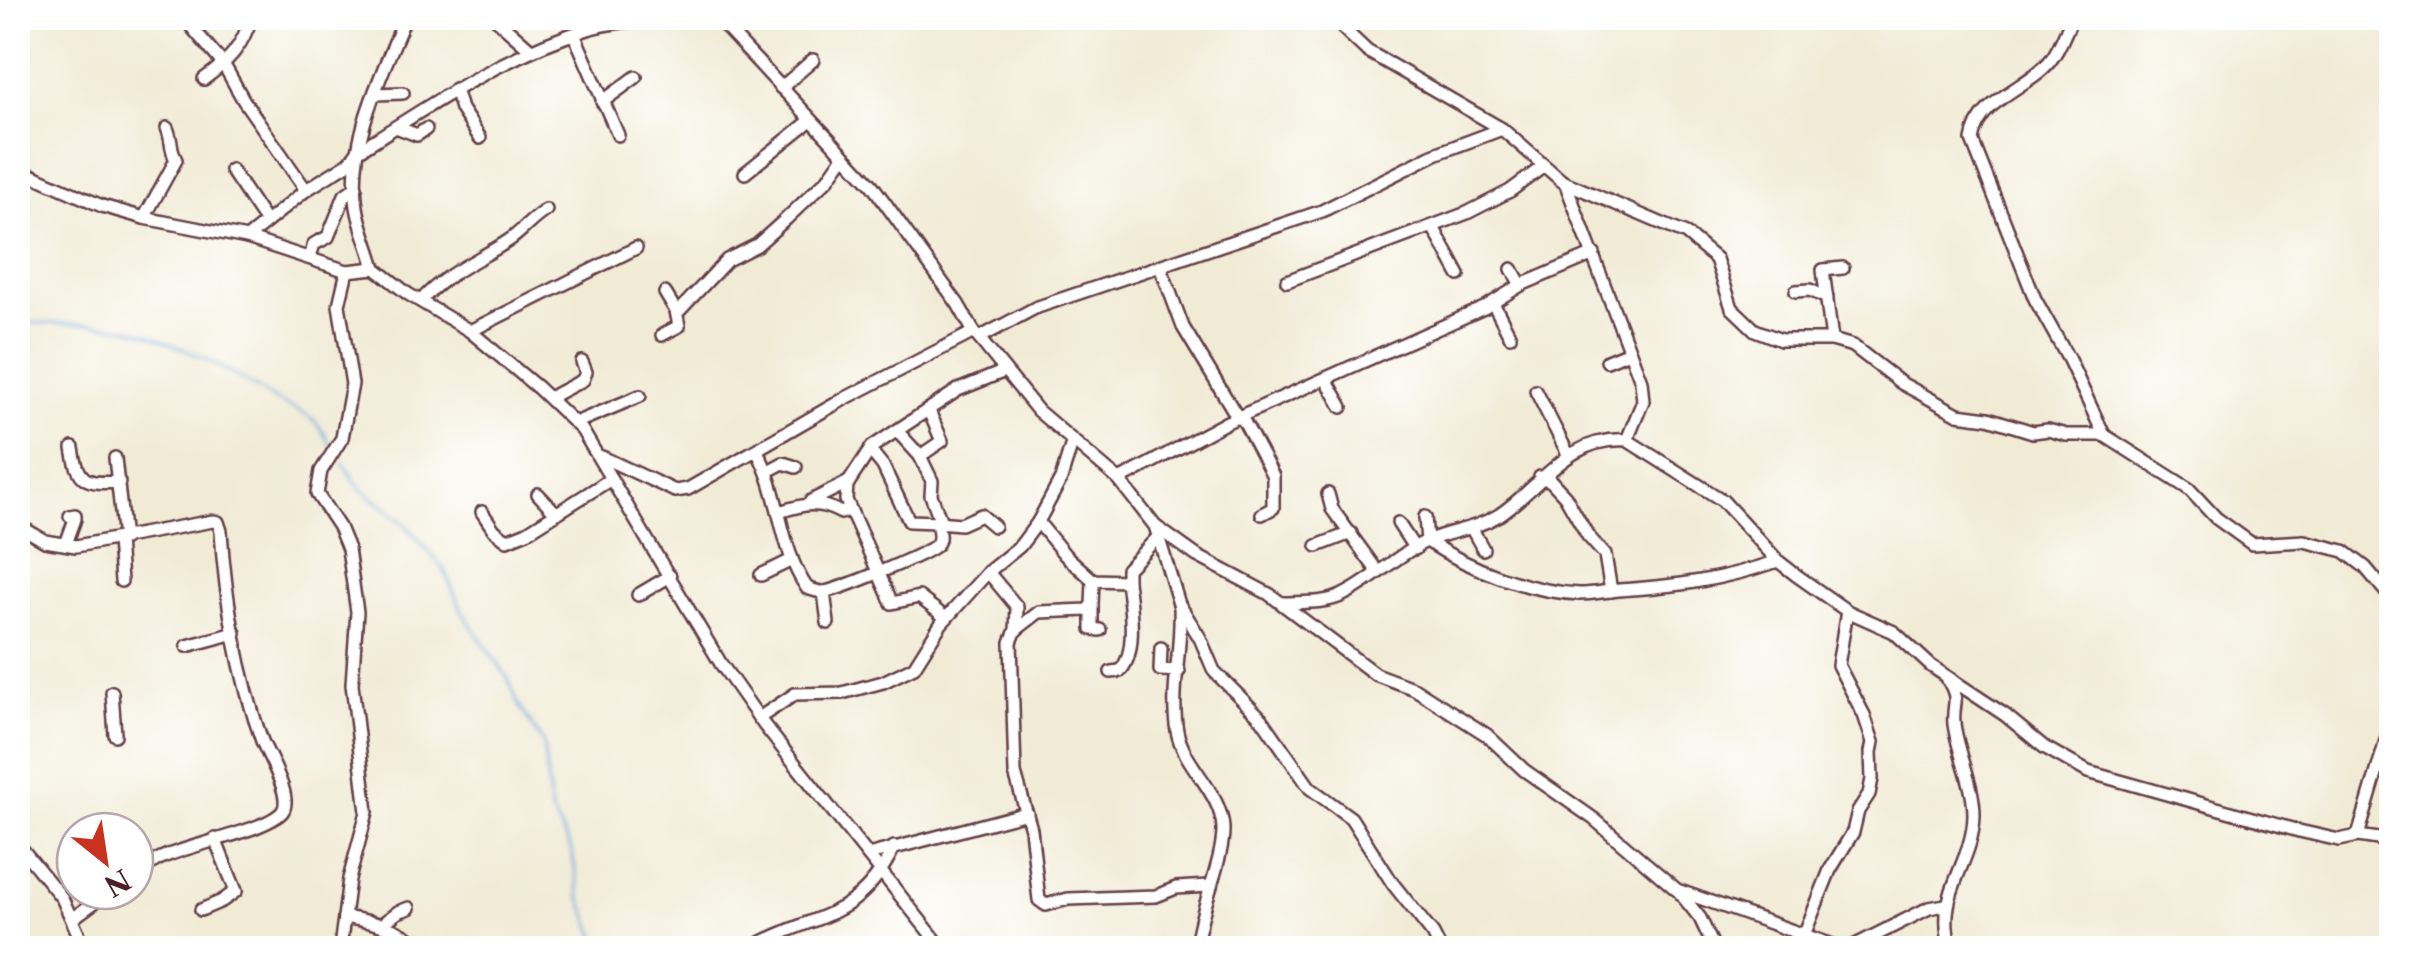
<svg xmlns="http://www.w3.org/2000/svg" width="2409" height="966" font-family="'Libre Caslon Text',serif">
	<rect width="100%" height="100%" fill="#fff"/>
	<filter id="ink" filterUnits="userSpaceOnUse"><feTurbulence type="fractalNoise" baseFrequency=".01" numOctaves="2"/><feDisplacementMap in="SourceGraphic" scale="20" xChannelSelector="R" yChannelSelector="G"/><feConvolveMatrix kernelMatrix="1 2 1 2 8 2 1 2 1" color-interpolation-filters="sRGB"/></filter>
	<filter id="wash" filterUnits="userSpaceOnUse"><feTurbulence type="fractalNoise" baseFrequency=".0048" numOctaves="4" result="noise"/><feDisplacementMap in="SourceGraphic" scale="40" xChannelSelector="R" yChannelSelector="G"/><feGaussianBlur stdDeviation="2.25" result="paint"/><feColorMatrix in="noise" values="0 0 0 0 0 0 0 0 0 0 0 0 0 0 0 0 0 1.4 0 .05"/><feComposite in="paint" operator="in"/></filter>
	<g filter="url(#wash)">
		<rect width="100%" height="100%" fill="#f1ebd5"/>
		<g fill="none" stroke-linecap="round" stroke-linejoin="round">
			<g stroke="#6ba5db" stroke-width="2.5">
				<path d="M18,322c38,3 77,0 116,8 16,3 29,12 44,17 33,13 59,29 89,48 35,23 42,8 64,51"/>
				<path d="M343,463l16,24 47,38 37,43 20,45 46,67 9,24 25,39 8,68 21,40 8,46 21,51"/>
			</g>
		</g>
	</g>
	<g filter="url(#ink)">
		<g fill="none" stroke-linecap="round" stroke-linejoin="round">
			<defs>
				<g id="minor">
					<path d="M184,18l40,47 20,36 62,89"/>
					<path d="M495,18l35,31"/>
					<path d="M717,18l155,167 86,119 16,28 64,79 81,69 36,46 24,78 21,34 14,33 48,48 48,69 41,30 42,66 40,50 7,14"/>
					<path d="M1332,18l35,33 135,78 60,52 124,53 30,25 16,49 23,22 26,10h51l21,6 48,37 57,31 30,4 45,14 15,-2 18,5h38l85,54 27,29 36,26 52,-3 40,10 21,16 27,32"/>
					<path d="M2072,18c-7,14 -12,31 -22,43 -20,26 -71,37 -78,79l63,159 34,61 35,75"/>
					<path d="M574,34l44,101"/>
					<path d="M204,79c25,-18 38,-32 47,-61"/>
					<path d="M781,88l32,-28"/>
					<path d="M455,89l6,20 19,29"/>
					<path d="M375,94l28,-1"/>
					<path d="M602,102l34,-25"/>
					<path d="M396,127l21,8 9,-6"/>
					<path d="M18,169l84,37 42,12 103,20 100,33 28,-3 33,26 62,37 68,57 44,42 139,234 43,61 178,223"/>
					<path d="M231,170l35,52"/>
					<path d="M745,173l66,-53"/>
					<path d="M1565,182l76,199 2,20 -16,39"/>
					<path d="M144,218l32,-58c-6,-11 -4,-21 -9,-32"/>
					<path d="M1433,227l26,48"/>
					<path d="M247,238l59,-48 43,-27 9,-12c73,-47 146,-96 230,-122 21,-7 46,-8 68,-11"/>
					<path d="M310,257l4,-13 14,-7 17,-42 11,-8"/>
					<path d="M375,268c-5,-20 -15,-41 -18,-61 -10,-66 24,-130 48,-189"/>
					<path d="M1161,268l22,59 55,91"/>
					<path d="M1287,281l180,-68 43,-22 34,-25"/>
					<path d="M1521,285l73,-31"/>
					<path d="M1796,291l14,-1 17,8"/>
					<path d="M665,293l11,18 4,-1 47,-50 30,-15 29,-26 42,-40 16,-23"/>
					<path d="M421,301c23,-27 58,-41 87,-60 14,-9 23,-22 38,-31"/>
					<path d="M1493,303l17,33"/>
					<path d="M470,331l166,-83"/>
					<path d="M662,335l17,-9 -3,-15"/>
					<path d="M979,338l56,-30 287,-97 113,-57 67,-25"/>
					<path d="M1832,340l-9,-70 20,-2"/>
					<path d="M1607,361l22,-9"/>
					<path d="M1326,379l16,28"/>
					<path d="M1536,391l33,65"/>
					<path d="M549,398l34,-18 3,-8 -4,-10"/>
					<path d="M1241,416l32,60v32l-11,6"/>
					<path d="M575,423l65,-27"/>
					<path d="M898,432l22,24 22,-15 -13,-30"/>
					<path d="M73,448c5,34 12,36 46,34"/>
					<path d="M870,450l13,16 26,55 28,1"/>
					<path d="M757,451c24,43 22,97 50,137 6,2 11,4 16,4 11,0 107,-39 113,-47 6,-6 2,-15 1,-23l24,2 20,-9 13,11"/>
					<path d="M920,456l12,25 -1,14 10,27"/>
					<path d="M602,457l73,34 13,-2 156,-90 130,-67"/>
					<path d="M115,458l9,81"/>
					<path d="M768,471l15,-8 13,4"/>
					<path d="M1540,477l11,4 14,15 23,40 17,19 6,36"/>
					<path d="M1119,480l108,-58 257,-114 37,-23 -9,-16"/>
					<path d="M538,494l18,19"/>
					<path d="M1328,494l4,15 46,63"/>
					<path d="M811,501l38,-19"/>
					<path d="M482,512l12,18 13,10 20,-8 84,-53"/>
					<path d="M779,512c25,-8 38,-12 62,1l9,-4"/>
					<path d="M1425,517l2,24c43,28 101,51 153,53 12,0 26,-3 39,-4 59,-4 103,-10 159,-29"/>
					<path d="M1038,522l27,33 28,25 34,1v-12l31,-32"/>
					<path d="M1398,523l17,26"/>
					<path d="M18,525l27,16 31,5 137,-25 5,1 3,9c4,68 18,146 41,210 6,15 32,57 20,71 -17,19 -94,33 -121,46 -9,4 -17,11 -26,16"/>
					<path d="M1155,526l42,30 72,38 106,80 40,15 72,46 37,35 70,49 83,71 164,58"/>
					<path d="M1472,529l11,20"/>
					<path d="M118,540l3,41"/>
					<path d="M66,544l9,-25v-4l-5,1"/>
					<path d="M1317,546l34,-13"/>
					<path d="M988,572l29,35 -1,23 -5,12 4,131 16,56 8,71 7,5 22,-6 88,-3 20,-8 33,-2"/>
					<path d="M761,575l31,-15"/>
					<path d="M824,592l4,31"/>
					<path d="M638,595l32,-19"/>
					<path d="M1282,603c20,-1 44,1 61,-8 30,-14 54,-41 84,-54 25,-11 47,-11 72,-26 43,-29 69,-79 128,-75l95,60 56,61 18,14 51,36 47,21 37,34 74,49 39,32 44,25 211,59 40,9 19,-4 34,5"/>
					<path d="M1092,605v24l8,1"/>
					<path d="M1180,608c2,40 -10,85 -3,123 7,36 44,60 46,97 1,32 -24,83 -27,120"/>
					<path d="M946,618l-27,-21 -27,6 -46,-103 1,-15 25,-38 86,-57 47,-19"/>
					<path d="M1016,630l23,-18 48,-2 5,-5 1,-25"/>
					<path d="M187,646l48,-13"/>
					<path d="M1161,648l-1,22 19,1"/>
					<path d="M1111,672l9,-1c18,-19 10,-65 7,-90"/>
					<path d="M1948,680c13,21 4,23 6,44 4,30 20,60 20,91 -1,51 -40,78 -23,133"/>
					<path d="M112,692l3,43"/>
					<path d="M759,718l36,-24 47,-1 41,-11 31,-15 27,-43 47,-52 32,-26 18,-24 23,-43 11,-36"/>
					<path d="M2358,836l34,-116"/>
					<path d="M18,844l44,54 19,42 7,8"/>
					<path d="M868,855l159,-42"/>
					<path d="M1680,893l20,25 14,30"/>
					<path d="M201,910l21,-9 14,-10 -21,-52"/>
					<path d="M344,917c30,5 55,10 77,31"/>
					<path d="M73,918l37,-27"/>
					<path d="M382,924l16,-12 11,-4"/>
					<path d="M1804,935l26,-65 23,-38 5,-21 11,-17 3,-15 -1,-27 2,-10 -9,-27 -26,-50 9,-54"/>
					<path d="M340,948l9,-69 18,-67 -15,-128 5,-72 -9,-63 -9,-22 -22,-33 4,-23 21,-33 10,-54 -13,-79 8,-34"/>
					<path d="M751,948c63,-36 107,-25 143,-101"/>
					<path d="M1850,948l79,-40 16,-3"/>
				</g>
			</defs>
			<use href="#minor" stroke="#633e44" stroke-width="16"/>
			<use href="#minor" stroke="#fff" stroke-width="11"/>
		</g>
	</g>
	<rect width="2409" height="966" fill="none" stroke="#fff" stroke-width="60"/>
	<g transform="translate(105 861) rotate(150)"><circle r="48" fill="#ffffff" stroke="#b7a5aa" stroke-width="2.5"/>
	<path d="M0-8L18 38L0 25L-18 38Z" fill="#c8321e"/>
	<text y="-15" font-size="28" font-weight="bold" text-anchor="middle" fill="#4a1f2b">N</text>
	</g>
</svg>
